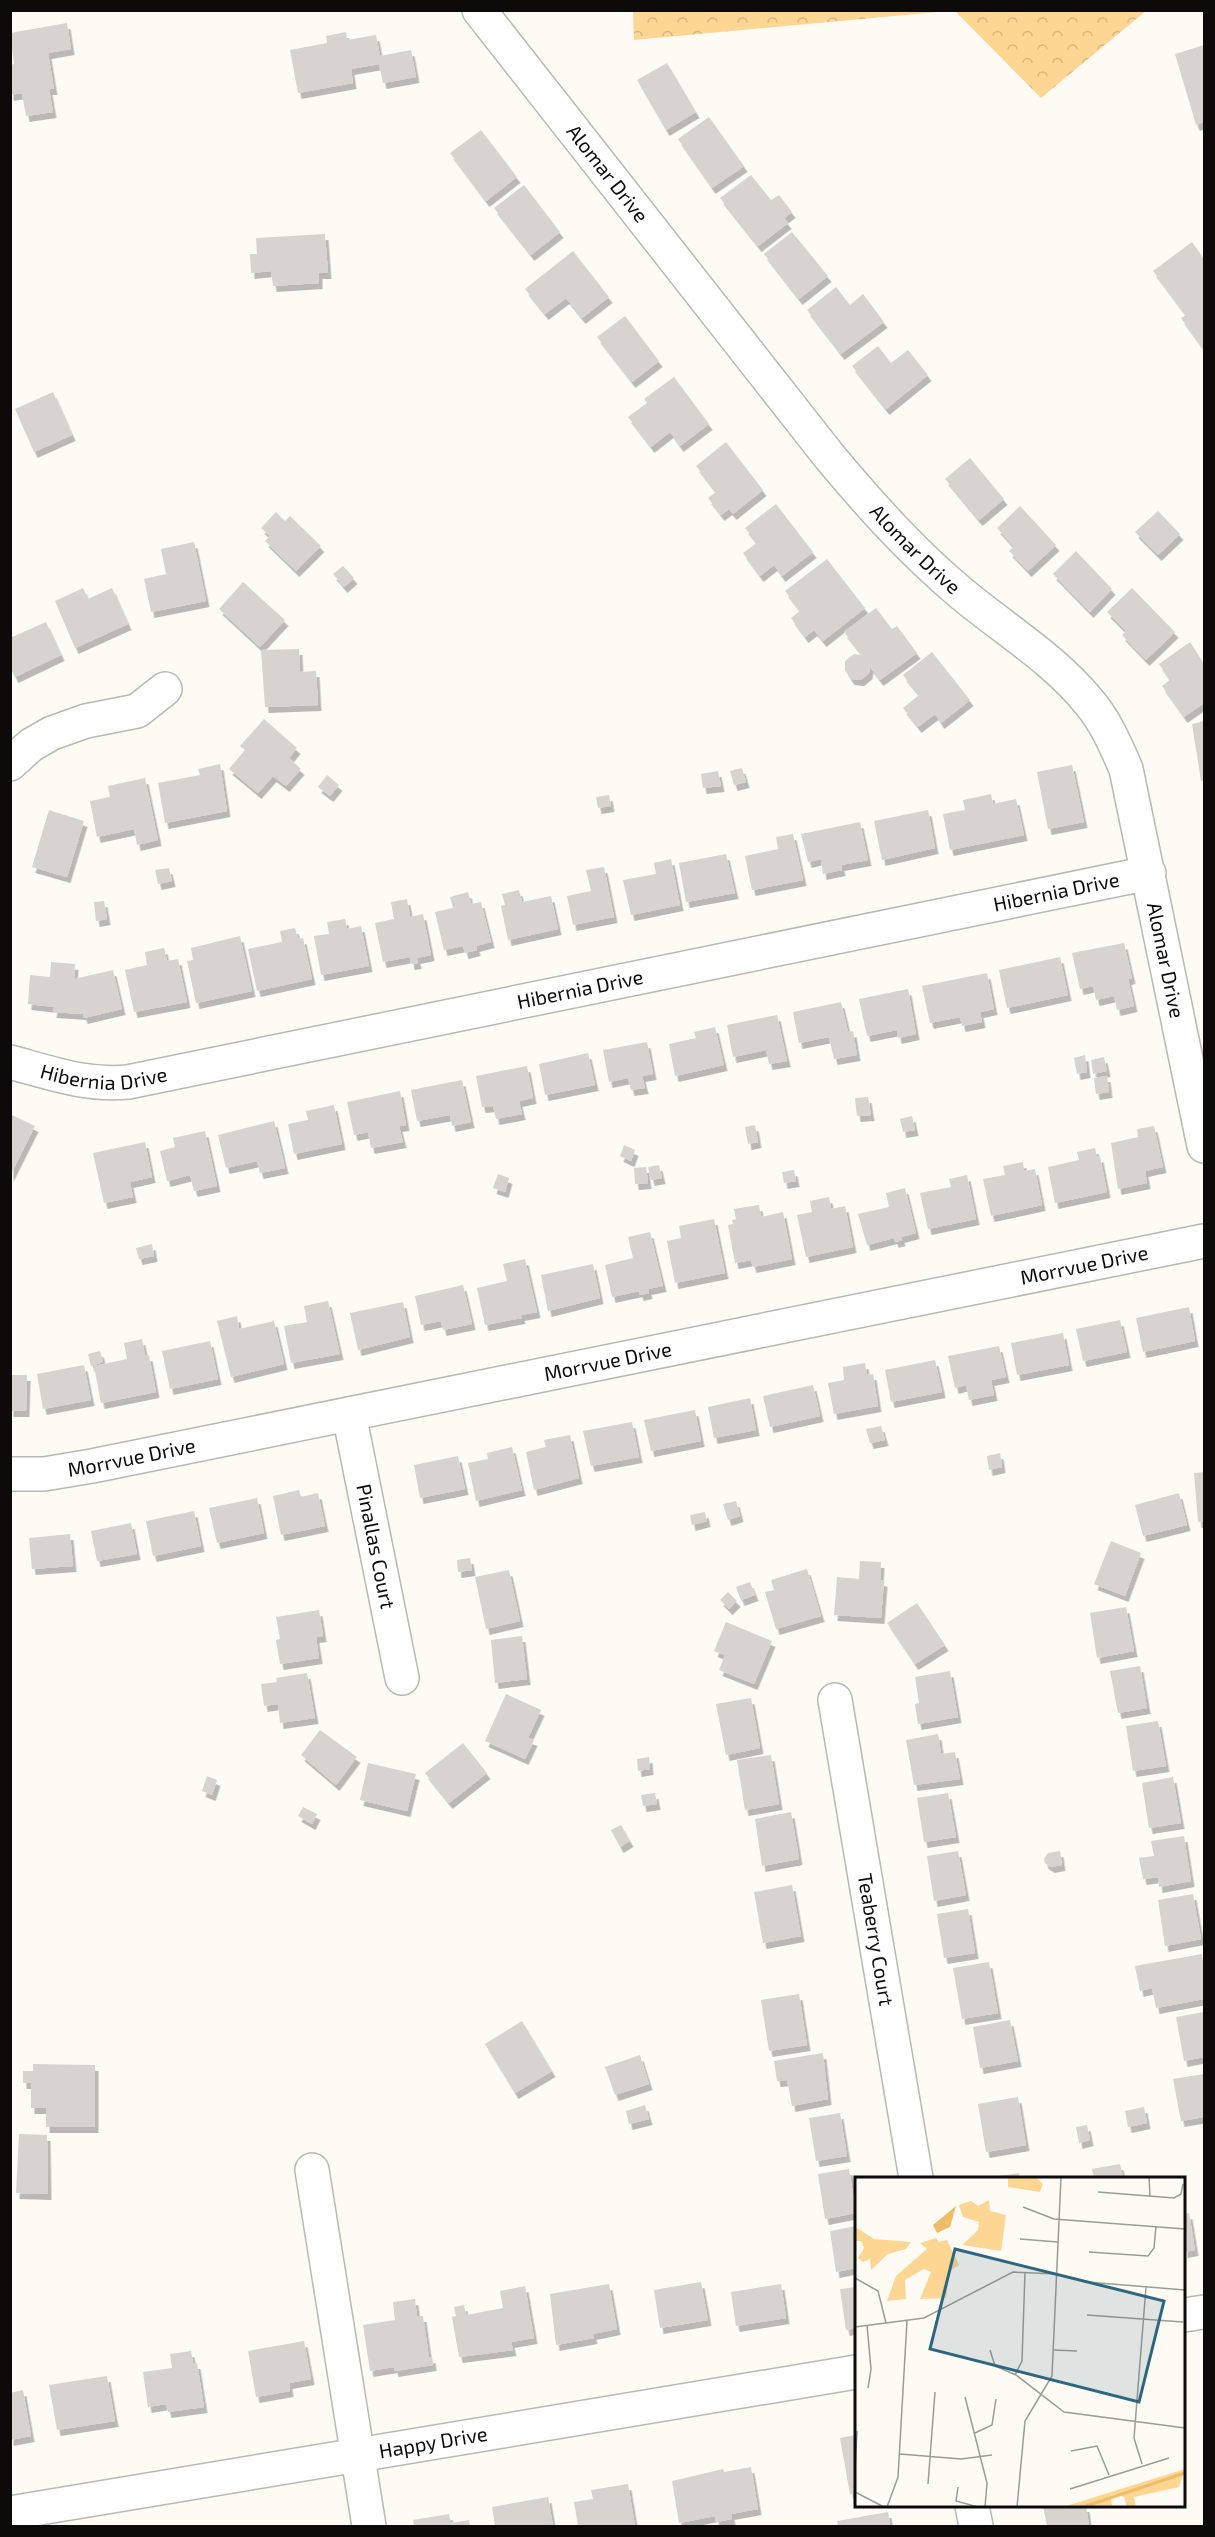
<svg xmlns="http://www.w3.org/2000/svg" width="1215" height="2537" font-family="'Exo 2',sans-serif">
	<defs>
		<pattern id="forest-crowns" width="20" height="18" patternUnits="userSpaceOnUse" patternTransform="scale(1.5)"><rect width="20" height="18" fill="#fdd694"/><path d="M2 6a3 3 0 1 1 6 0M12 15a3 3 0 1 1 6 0" fill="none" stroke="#d8b67e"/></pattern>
		<filter id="shadow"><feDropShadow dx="3.5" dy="6" stdDeviation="0" flood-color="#0004"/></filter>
	</defs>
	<rect width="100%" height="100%" fill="#fefbf5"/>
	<g fill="url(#forest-crowns)">
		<path d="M633,10h316v1l-315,29z"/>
		<path d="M955,11h191l-105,87z"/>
	</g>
	<g fill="#d7d3ce" filter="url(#shadow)">
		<path d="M67,23l4,26 -23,4 6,36h-5l4,23 -27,4 -4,-23 -12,2v-30l4,-1 -4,-31z"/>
		<path d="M346,32l1,8 29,-5 4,21 31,-6 5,27 -33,6 -4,-19 -28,5 2,14 -55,10 -8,-43 37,-7 -1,-7z"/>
		<path d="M1204,45v77l-8,3 -21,-71z"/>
		<path d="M667,63l29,49 -30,18 -29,-50z"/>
		<path d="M709,117l35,49 -32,22 -34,-49z"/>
		<path d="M481,130l36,47 -31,24 -36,-48z"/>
		<path d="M751,175l20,25 8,-5 13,17 -8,6 4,5 -30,23 -38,-48z"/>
		<path d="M524,185l36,47 -29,23 -37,-47z"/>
		<path d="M792,232l36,44 -29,23 -35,-45z"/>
		<path d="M325,234l3,39h-9v10l-46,3 -2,-15 -20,2 -1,-19h7l-1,-16z"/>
		<path d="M1192,242l12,17 -1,5 1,86 -23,-32 5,-3 -33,-44z"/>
		<path d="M573,251l36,46 -27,21 -16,-20 -21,16 -20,-25z"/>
		<path d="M836,287l14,18 13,-11 21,28 -43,32 -34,-44z"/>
		<path d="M625,316l34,45 -27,21 -35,-45z"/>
		<path d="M878,346l13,17 17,-13 20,25 -42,34 -34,-43z"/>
		<path d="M674,377l35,47 -29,22 -10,-14 -19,15 -23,-30 19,-14 -3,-4z"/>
		<path d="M53,392l19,43 -38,17 -19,-43z"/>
		<path d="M726,442l37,48 -30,24 -4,-5 -8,6 -13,-17 8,-6 -20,-26z"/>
		<path d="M970,458l34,41 -25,21 -34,-41z"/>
		<path d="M776,504l37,48 -31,24 -8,-11 -14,11 -17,-23 14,-10 -12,-15z"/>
		<path d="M1020,506l36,39 -28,26 -19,-20 5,-4 -17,-19z"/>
		<path d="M1158,511l22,23 -22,21 -23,-23z"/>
		<path d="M276,512l9,9 5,-5 31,30 -25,25 -31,-30 5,-5 -9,-8z"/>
		<path d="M194,542l12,59 -55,11 -7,-33 22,-5 -5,-25z"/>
		<path d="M1076,551l36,38 -22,23 -37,-38z"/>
		<path d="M827,559l38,49 -42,33 -9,-11 -9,7 -14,-19 9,-7 -15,-20z"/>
		<path d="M343,566l11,12 -10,9 -11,-13z"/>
		<path d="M243,582l42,38 -25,27 -41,-38z"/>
		<path d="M83,588l5,11 24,-11 16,36 -53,24 -20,-47z"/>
		<path d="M1132,588l43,44 -29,28 -24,-25 4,-4 -19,-19z"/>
		<path d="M876,608l16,21 5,-3 20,27 -37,27 -10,-13 -1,6 -8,7 -10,-1 -6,-9v-9l9,-7 8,1 -18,-23z"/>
		<path d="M46,622l15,33 -46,22 -5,-10v-29z"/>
		<path d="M1190,642l14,22v39l-20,14 -22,-31 8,-6 -11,-16z"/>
		<path d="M299,649l1,23 16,-1 2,34 -53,2 -4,-57z"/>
		<path d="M932,652l38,48 -29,23 -6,-9 -17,13 -15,-19 16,-13 -16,-20z"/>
		<path d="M264,719l33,29 -8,10 12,11 -15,17 -13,-10 -15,17 -29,-24 16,-19 -5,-4z"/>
		<path d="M1204,721v59l-3,1 -9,-57z"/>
		<path d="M220,764l7,47 -62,12 -7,-40 42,-8 -2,-6z"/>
		<path d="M1072,765l12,57 -36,7 -11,-57z"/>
		<path d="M742,768l4,14 -12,3 -4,-14z"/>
		<path d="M718,771l3,15 -18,2 -2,-14z"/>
		<path d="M327,775l12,10 -9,11 -12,-9z"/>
		<path d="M145,778l13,62 -21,5 -3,-16 -37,8 -7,-36 20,-4 -2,-11z"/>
		<path d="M991,794l2,10 23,-5 8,36 -74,15 -7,-36 22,-4 -2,-10z"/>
		<path d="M609,795l2,11 -13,2 -2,-11z"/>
		<path d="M49,810l35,11 -17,56 -35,-10z"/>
		<path d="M928,810l7,38 -53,12 -8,-39z"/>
		<path d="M860,822l8,38 -27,5 1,5 -19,4 -2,-15 -13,3 -7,-28z"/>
		<path d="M793,834l10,46 -51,10 -7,-34 33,-7 -2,-12z"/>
		<path d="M726,854l9,39 -49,9 -7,-39z"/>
		<path d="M671,859l9,46 -49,10 -8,-35 33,-6 -2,-11z"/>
		<path d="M604,867l10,50 -41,8 -6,-29 24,-5 -5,-21z"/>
		<path d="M169,868l3,13 -14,3 -3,-14z"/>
		<path d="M519,890l3,12 29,-6 7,33 -50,11 -7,-34 4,-1 -3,-11z"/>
		<path d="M468,892l3,12 10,-2 10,40 -15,4 1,4 -12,3 -2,-7 -19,4 -9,-38 18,-4 -3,-11z"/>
		<path d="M407,899l3,18 13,-3 8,41 -14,3 1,5 -7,1 -1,-7 -27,5 -8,-39 19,-4 -3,-17z"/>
		<path d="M104,901l3,18 -11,2 -2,-19z"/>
		<path d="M345,919l2,10 14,-3 8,40 -48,9 -7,-39 15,-2 -2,-12z"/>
		<path d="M295,928l3,11 5,-1 9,41 -55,12 -9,-42 34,-7 -2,-11z"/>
		<path d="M240,936l12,55 -56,12 -9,-42 6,-1 -2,-12z"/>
		<path d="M1124,943l8,35 -4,1 6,27 -17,4 -3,-14 -18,4 -3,-14 -13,3 -8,-36z"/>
		<path d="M164,948l3,13 11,-2 9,43 -53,10 -9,-42 22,-5 -2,-13z"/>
		<path d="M1060,957l8,38 -61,13 -8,-38z"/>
		<path d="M51,962l24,2 -1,15 39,-9 9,39 -38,9 -1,-4 -30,-2 1,-5 -26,-3 2,-29 20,2z"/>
		<path d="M987,973l7,36 -14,3 2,10 -20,4 -2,-9 -30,6 -8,-37z"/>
		<path d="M908,989l8,45 -18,4 -1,-8 -30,6 -8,-37z"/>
		<path d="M841,1002l7,30 5,-1 4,24 -23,4 -5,-22 -30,6 -6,-31z"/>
		<path d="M777,1015l10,46 -18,3 -3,-14 -33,7 -6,-32z"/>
		<path d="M715,1027l9,38 -49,11 -6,-32 27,-6 -2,-6z"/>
		<path d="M647,1042l6,32 -11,2 3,12 -14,2 -3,-12 -19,4 -6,-32z"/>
		<path d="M588,1053l7,32 -50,10 -6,-31z"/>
		<path d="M1085,1055l2,17 -10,2 -3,-16z"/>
		<path d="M1104,1057l3,14 -14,3 -2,-14z"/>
		<path d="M527,1066l6,32 -14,3 3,13 -26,5 -3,-13 -11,1 -6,-31z"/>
		<path d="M1107,1076l2,16 -13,2 -2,-16z"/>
		<path d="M462,1080l9,42 -19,4 -2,-11 -33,6 -6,-31z"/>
		<path d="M400,1091l6,34 -7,1 4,16 -32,6 -3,-16 -14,3 -7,-33z"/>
		<path d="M868,1097l3,18 -14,1 -2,-18z"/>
		<path d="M334,1105l8,39 -48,10 -6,-30 20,-4 -2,-9z"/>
		<path d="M10,1114l25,12 -25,50z"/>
		<path d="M912,1116l3,14 -12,2 -3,-13z"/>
		<path d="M274,1121l11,47 -25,5 -3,-12 -31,7 -8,-33z"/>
		<path d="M755,1125l3,17 -10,2 -3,-17z"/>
		<path d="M1154,1126l9,41 -18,4 2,12 -29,6 -7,-46 27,-6 -1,-8z"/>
		<path d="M205,1131l12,55 -23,5 -4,-16 -23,6 -7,-30 15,-4 -2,-9z"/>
		<path d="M145,1142l7,35 -22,5 3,15 -29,6 -11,-50z"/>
		<path d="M624,1145l11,5 -4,11 -11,-5z"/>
		<path d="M1095,1148l2,9 3,-1 7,36 -52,11 -7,-36 31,-7 -2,-8z"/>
		<path d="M1023,1162l1,9 11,-2 7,36 -51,11 -8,-37 22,-4 -2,-9z"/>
		<path d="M659,1165l3,13 -11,2 -3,-13z"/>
		<path d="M646,1167l2,16 -13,1 -1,-16z"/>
		<path d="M794,1170l2,11 -12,2 -2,-11z"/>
		<path d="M498,1174l11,4 -4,14 -12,-4z"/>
		<path d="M967,1175l9,44 -48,10 -8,-36 31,-6 -2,-8z"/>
		<path d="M905,1188l11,45 -15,4 1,3 -7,2 -1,-4 -27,7 -9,-31 31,-7 -3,-14z"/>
		<path d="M829,1197l2,12 14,-3 8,41 -47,10 -9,-42 15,-3 -2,-11z"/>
		<path d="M759,1205l2,12 22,-5 9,47 -39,8 -2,-7 -16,3 -7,-38 5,-1 -1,-4 4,-1 -2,-10z"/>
		<path d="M714,1219l11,54 -50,10 -8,-42 14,-3 -2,-12z"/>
		<path d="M650,1232l13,54 -15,3 1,4 -9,2 -1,-4 -27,6 -7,-32 28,-7 -5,-21z"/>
		<path d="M152,1244l2,12 -15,3 -3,-11z"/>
		<path d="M525,1259l12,53 -16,3 1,3 -37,7 -8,-37 30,-7 -4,-17z"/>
		<path d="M593,1264l7,34 -52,13 -7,-36z"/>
		<path d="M463,1285l9,39 -29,6 -2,-9 -20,4 -6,-29z"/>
		<path d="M328,1301l12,53 -49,9 -7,-37 23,-4 -3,-16z"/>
		<path d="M403,1302l7,35 -52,13 -8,-37z"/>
		<path d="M1189,1307l6,34 -52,11 -7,-34z"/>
		<path d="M237,1316l2,13 35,-8 10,43 -53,13 -14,-56z"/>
		<path d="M1120,1320l7,32 -44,9 -7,-32z"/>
		<path d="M1063,1333l6,32 -52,10 -6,-32z"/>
		<path d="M142,1339l3,17 4,-1 7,37 -55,11 -7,-37 33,-7 -3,-16z"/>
		<path d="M210,1341l8,38 -48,10 -8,-38z"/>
		<path d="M999,1346l7,31 -15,3 3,15 -25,5 -3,-15 -11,3 -7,-32z"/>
		<path d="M100,1351l3,11 -12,4 -3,-12z"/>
		<path d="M935,1360l7,32 -51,10 -6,-32z"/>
		<path d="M865,1363l2,12 6,-1 5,32 -44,8 -6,-31 16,-3 -1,-13z"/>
		<path d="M84,1365l7,35 -48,9 -6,-35z"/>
		<path d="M10,1375h17l-1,36h-16z"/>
		<path d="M813,1385l7,31 -50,11 -7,-31z"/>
		<path d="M750,1398l6,32 -42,8 -6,-31z"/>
		<path d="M695,1410l6,31 -50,10 -7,-31z"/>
		<path d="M632,1422l7,35 -48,9 -8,-35z"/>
		<path d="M881,1426l4,14 -15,3 -4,-14z"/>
		<path d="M570,1435l9,43 -45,12 -8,-38 20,-5 -2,-7z"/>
		<path d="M512,1447l10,43 -46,11 -8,-38 20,-4 -1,-6z"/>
		<path d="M1000,1453l2,14 -13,3 -2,-14z"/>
		<path d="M458,1456l7,33 -45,9 -6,-33z"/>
		<path d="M1204,1472v49l-6,1 -4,-49z"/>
		<path d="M299,1490l2,7 17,-4 7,33 -44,9 -8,-39z"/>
		<path d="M1179,1493l8,32 -44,11 -8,-31z"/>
		<path d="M257,1498l7,35 -47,10 -8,-35z"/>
		<path d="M736,1501l4,15 -12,4 -5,-16z"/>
		<path d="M194,1511l7,35 -48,10 -7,-35z"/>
		<path d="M705,1512l2,9 -15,4 -2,-10z"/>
		<path d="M131,1523l6,31 -40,7 -6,-30z"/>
		<path d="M70,1534l3,32 -41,3 -3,-31z"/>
		<path d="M1111,1541l30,12 -16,43 -31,-12z"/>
		<path d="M470,1558l2,12 -14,2 -1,-12z"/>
		<path d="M860,1561l21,1 -1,18 4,1 -3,37 -47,-3 3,-38 22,2z"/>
		<path d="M807,1569l14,47 -45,13 -11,-37 9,-2 -3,-10z"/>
		<path d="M509,1570l11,51 -34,8 -11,-52z"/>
		<path d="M750,1582l5,13 -14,5 -5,-13z"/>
		<path d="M728,1592l9,9 -8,8 -9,-9z"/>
		<path d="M917,1603l28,42 -30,19 -28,-41z"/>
		<path d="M1126,1607l8,44 -37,7 -7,-45z"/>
		<path d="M319,1610l4,26 -7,1 3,21 -39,6 -4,-24 4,-1 -4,-22z"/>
		<path d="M726,1622l46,19 -18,43 -35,-14 6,-15 -11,-4z"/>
		<path d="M522,1636l5,43 -32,4 -4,-43z"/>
		<path d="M1140,1666l7,42 -29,5 -8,-42z"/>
		<path d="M950,1671l8,46 -40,7 -3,-20 4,-1 -4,-26z"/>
		<path d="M307,1673l8,45 -35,5 -2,-19 -14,2 -3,-22 16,-2 -1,-4z"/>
		<path d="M506,1694l35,16 -13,28 6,2 -9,19 -40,-18z"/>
		<path d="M751,1698l9,50 -34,7 -10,-51z"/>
		<path d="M1158,1721l8,45 -33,5 -7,-45z"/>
		<path d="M320,1730l37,27 -21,28 -35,-30z"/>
		<path d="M938,1734l3,20 14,-2 5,27 -46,6 -8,-45z"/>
		<path d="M463,1743l24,30 -38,30 -24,-30z"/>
		<path d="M771,1755l8,49 -34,6 -8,-50z"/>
		<path d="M649,1757l1,12 -12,2 -1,-12z"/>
		<path d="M368,1763l48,11 -9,37 -47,-11z"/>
		<path d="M207,1776l10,4 -5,15 -10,-4z"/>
		<path d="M1173,1777l8,46 -32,5 -7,-45z"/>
		<path d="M655,1793l2,11 -14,2 -2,-11z"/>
		<path d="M948,1793l8,44 -32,5 -7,-44z"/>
		<path d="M303,1807l14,7 -5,10 -14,-8z"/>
		<path d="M791,1812l8,47 -37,7 -7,-47z"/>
		<path d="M621,1825l9,16 -10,6 -9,-17z"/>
		<path d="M1184,1836l7,45 -32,6 -1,-10 -15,2 -4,-21 15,-2 -3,-15z"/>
		<path d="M958,1851l8,44 -32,6 -7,-45z"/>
		<path d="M1060,1851l2,14 -11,2 -6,-4 -1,-4 4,-6z"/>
		<path d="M792,1885l9,51 -38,7 -9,-51z"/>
		<path d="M1193,1894l8,45 -36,7 -7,-46z"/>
		<path d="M968,1909l7,44 -31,5 -7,-44z"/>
		<path d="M1202,1954l2,14v31l-48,9 -4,-20 -12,3 -5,-25z"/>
		<path d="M989,1962l9,51 -36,6 -9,-51z"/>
		<path d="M799,1994l8,51 -38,6 -8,-51z"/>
		<path d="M1204,2012v45l-20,4 -8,-44z"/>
		<path d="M1010,2020l8,41 -38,7 -7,-41z"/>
		<path d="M522,2021l30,50 -37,22 -30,-49z"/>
		<path d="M823,2053l5,46 -36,7 -5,-26 -10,1 -3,-20z"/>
		<path d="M640,2055l9,29 -34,11 -10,-28z"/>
		<path d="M33,2064l62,1v62h-49v-19h-15v-25h-8v-12h10z"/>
		<path d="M1204,2074v43l-23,4 -8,-42z"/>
		<path d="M1018,2097l8,48 -40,7 -8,-48z"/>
		<path d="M645,2105l4,14 -20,5 -3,-13z"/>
		<path d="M1144,2107l3,16 -19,4 -3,-16z"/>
		<path d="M840,2113l7,43 -31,5 -7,-43z"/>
		<path d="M1087,2125l3,15 -11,3 -3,-16z"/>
		<path d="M19,2134l28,1 1,59 -32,-1z"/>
		<path d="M1120,2164l3,14h-29l-2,-9z"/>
		<path d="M849,2169l7,44 -31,6 -7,-45z"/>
		<path d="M1019,2173l1,5h-28v-1z"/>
		<path d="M1189,2213l6,37 -11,2v-38z"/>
		<path d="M856,2226v42l-20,4 -6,-41z"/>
		<path d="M701,2282l7,38 -48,8 -6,-38z"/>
		<path d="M609,2284l8,45 -24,5 1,4 -38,7 -6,-51z"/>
		<path d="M781,2284l5,34 -50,8 -5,-34z"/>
		<path d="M525,2286l9,52 -23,4 2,8 -54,7 -7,-40 4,-1 -2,-9 10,-2 2,10 37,-7 -3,-17z"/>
		<path d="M856,2287v41l-10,2 -6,-41z"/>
		<path d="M415,2299l2,17h6l6,42 3,-1 1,8 -38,6 -1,-4 -24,4 -7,-46 32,-5 -2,-18z"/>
		<path d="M304,2341l7,38 -22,4 1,8 -34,6 -8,-46z"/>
		<path d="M191,2351l2,12h4l7,44 -36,5 -2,-8 -18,3 -5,-35 29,-4 -2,-14z"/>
		<path d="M107,2376l8,45 -58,9 -8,-45z"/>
		<path d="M23,2390l8,46 -21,4v-47z"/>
		<path d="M856,2435v58l-6,1 -10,-56z"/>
		<path d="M751,2467l7,42 -27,5 1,5 -16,3 -1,-6 -36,7 -7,-42 51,-12 1,3z"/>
		<path d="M628,2484l7,42h-57l-4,-24 19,-3 -2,-9z"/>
		<path d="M548,2497l5,29h-58l-3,-19z"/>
		<path d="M1043,2506h43l3,20h-42z"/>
		<path d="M888,2512l2,14h-52l-1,-5z"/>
		<path d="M449,2514l2,9 18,-3 1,6h-56l-1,-6z"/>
	</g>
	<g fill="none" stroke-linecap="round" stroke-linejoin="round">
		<defs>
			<g id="minor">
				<path id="s1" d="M479,10l350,446c41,49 83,96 132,137 43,36 92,65 128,109 17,20 27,44 37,67l78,377"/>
				<path d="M10,764l21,-19 21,-12 34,-12 51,-10 28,-22"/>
				<path id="s2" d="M10,1062c41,11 76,24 118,20l1021,-209"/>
				<path id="s3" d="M349,1414l53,264"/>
				<path id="s4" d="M10,1474h34l48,-8 1112,-225"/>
				<path id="s5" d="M835,1700l81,478"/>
				<path d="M312,2170l57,356"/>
				<path d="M1184,2315l20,-3"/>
				<path d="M972,2506l4,20"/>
				<path id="s6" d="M10,2513l846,-141"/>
			</g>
		</defs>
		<use href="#minor" stroke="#bbb7b2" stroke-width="36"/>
		<use href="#minor" stroke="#fff" stroke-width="33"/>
	</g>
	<g text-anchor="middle" stroke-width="6" stroke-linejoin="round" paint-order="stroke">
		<g font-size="20" fill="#0c0b0a" stroke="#fff">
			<text dy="7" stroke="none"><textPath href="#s1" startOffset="208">Alomar Drive</textPath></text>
			<text dy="7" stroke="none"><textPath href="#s1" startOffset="694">Alomar Drive</textPath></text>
			<text dy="7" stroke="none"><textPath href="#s2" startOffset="1068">Hibernia Drive</textPath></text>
			<text dy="7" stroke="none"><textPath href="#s1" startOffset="1198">Alomar Drive</textPath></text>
			<text dy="7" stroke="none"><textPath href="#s2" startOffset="582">Hibernia Drive</textPath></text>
			<text dy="7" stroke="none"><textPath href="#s2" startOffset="96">Hibernia Drive</textPath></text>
			<text dy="7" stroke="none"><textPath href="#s4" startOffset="1095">Morrvue Drive</textPath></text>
			<text dy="7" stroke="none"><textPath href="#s4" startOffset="609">Morrvue Drive</textPath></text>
			<text dy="7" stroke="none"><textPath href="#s4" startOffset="123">Morrvue Drive</textPath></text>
			<text dy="7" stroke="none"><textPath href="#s3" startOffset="135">Pinallas Court</textPath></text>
			<text dy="7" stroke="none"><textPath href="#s5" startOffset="243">Teaberry Court</textPath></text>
			<text dy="7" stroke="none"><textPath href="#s6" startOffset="429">Happy Drive</textPath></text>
		</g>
	</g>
	<g transform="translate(855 2177)">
		<rect width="330" height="330" fill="#fefbf5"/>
		<path d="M153,0h27l8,7 -3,8 -32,-5zM134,23l1,11 16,4 -5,36 -39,-6 16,-15 1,-8 -16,-5 -4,-12 12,-4 7,5zM0,50l19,12 37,3 -5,7 -18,5 -17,16 -1,-11 -7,3 -5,-4 6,-10 -3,-7h-6zM81,61l3,4 8,-2 12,25 -9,6 -4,27 -26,1 11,-27 -7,-3 -19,11 1,19 -19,2 9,-25 31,-27 -7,-6zM330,292l-6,18 -45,10 2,10h-9l-3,-10 -9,-3 -4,2 1,11h-49z" fill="#fdd694"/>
		<path d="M101,29l-6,21 -13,6 -4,-8z" fill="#efbd66"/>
		<path fill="none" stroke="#efbd66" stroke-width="3" d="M228,330l102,-34"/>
		<path fill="none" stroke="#9d9b97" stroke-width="1.5" d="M294,0l1,19M243,15l76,6 7,-4 2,-10M168,30l31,12 131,10M165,62l38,3M234,75l59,4 6,-8 2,-22M0,101l23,13 8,32M232,105l98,8M232,138l96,7M12,148l4,44 -3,19M0,150l69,-9 89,-46 44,2M135,173l5,16 21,9 48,37 121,16M199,173l23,1M160,198l7,-14 3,-89M110,220l22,86 -2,24M120,256l17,-8 4,-26M216,274l26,-5 12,29M45,277l61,5 31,-4M287,287l-8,-26 12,-151M0,293l2,-39M73,307l7,-92M103,310l-2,14 22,6M215,312l99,-31M0,315l29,15M32,330l11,-30 9,-156M162,330l8,-86 27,-45 9,-199"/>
		<path fill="#2c667f" fill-opacity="0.15" stroke="#2c667f" stroke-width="3" d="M100,72l209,52 -25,101 -209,-53z"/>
		<rect width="330" height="330" fill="none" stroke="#0c0b0a" stroke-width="3"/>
	</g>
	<rect width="1215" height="2537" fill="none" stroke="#0c0b0a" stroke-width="24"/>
</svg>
